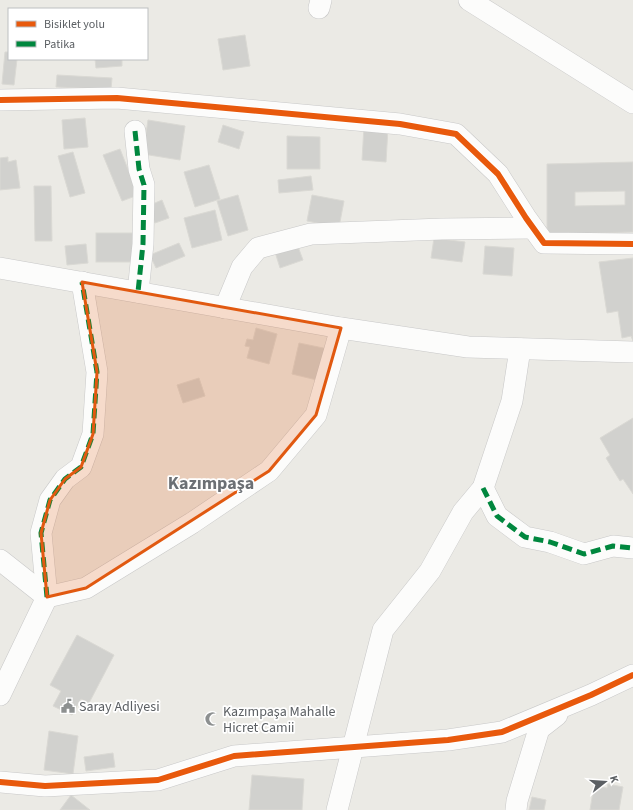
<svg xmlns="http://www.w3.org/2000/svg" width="633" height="810" font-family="'Source Sans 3',sans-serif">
	<rect width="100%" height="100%" fill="#ebeae5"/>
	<g fill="#d1d1ce" stroke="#dad9d4" fill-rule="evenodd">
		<path d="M245,35l5,31 -27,4 -5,-31z"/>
		<path d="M5,52h4v7h8l-3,26 -12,-1z"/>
		<path d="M95,59h27v7l-26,2z"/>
		<path d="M57,75l55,3 -1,11 -55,-2z"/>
		<path d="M85,118l3,29 -24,2 -2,-29z"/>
		<path d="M148,120l37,6 -5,34 -37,-6z"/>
		<path d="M223,125l21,7 -5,17 -21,-7z"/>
		<path d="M364,127l24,1 -2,34 -24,-2z"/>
		<path d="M287,136l33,1v32h-33z"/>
		<path d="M120,149l18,46 -16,6 -19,-46z"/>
		<path d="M73,152l12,41 -15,4 -12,-41z"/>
		<path d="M8,157v5l8,-2 4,28 -20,2v-32z"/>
		<path d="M633,162v70l-86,2v-70zM625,191v14l-50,1v-14z"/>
		<path d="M209,165l11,34 -25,8 -11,-35z"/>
		<path d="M311,176l2,14 -34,3 -1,-13z"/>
		<path d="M34,186h17l1,55h-17z"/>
		<path d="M238,195l10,35 -20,6 -11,-35z"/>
		<path d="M312,195l32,6 -5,26 -32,-6z"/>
		<path d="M162,200l7,18 -14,5 -7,-17z"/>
		<path d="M215,210l7,30 -30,8 -8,-30z"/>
		<rect x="96" y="233" width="38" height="29"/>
		<path d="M434,238l31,4 -3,20 -31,-4z"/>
		<path d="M179,243l6,13 -29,12 -6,-13z"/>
		<path d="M86,244l2,19 -21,2 -2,-19z"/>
		<path d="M297,244l6,16 -23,8 -5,-16z"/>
		<path d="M485,246l29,2 -2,28 -29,-2z"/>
		<path d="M633,258v83l-2,-5 -9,2 -4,-27 -11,2 -8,-51z"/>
		<path d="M256,328l21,6 -8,30 -22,-6 3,-11 -5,-1 2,-7 6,1z"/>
		<path d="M299,343l29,6 -7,32 -29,-7z"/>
		<path d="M199,378l6,18 -22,7 -6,-18z"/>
		<path d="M633,418v76l-10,-15 -3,2 -14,-23 4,-3 -10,-17z"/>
		<path d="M77,635l37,20 -25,48 -8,-4 -9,16 -19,-9 8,-15 -11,-6z"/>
		<path d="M49,731l29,5 -5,38 -29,-4z"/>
		<path d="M113,753l2,14 -29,4 -2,-14z"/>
		<path d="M252,775l52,4 -2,31h-53z"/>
		<path d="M608,784l15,3 -4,23h-29l4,-25 13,3z"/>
		<path d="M71,795l19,15h-30z"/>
		<path d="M532,797l14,3 -2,10h-15z"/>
	</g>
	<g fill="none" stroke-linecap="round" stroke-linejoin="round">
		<defs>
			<g id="minor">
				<path d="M469,0l164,103"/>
				<path d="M319,8l2,-8"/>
				<path d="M0,100l117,-2 283,26 56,10 42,40 28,44 18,25 89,1"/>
				<path d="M135,131l4,38 5,16 -1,59 -5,48"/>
				<path d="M0,268l341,60 127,19 165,5"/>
				<path d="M225,308l17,-41 16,-19 53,-14 131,-5 91,-1"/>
				<path d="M483,488l14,28 28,21 25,5 34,12 29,-8 20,2"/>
				<path d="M0,560l47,37"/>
				<path d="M47,597l-6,-64 9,-33 15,-21 16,-12 12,-33 4,-62 -15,-90"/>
				<path d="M0,695l47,-98 39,-9 106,-65 77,-52 47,-56 25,-87"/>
				<path d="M0,782l45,4 113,-6 76,-24 214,-16 54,-8 89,-37 42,-20"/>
				<path d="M337,810l46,-180 47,-59 33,-59 20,-24 29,-87 8,-52"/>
				<path d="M516,810l1,-9 22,-72 18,-14"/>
			</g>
		</defs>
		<use href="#minor" stroke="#c8c8c8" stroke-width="22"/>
		<use href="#minor" stroke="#fcfcfb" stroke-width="21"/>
		<g stroke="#00873e" stroke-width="5" stroke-dasharray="10 5" stroke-linecap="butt">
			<path d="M135,131l4,38 5,16 -1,59 -5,48"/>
			<path d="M483,488l14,28 28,21 25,5 34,12 29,-8 20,2"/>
			<path d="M47,597l-6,-64 9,-33 15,-21 16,-12 12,-33 4,-62 -15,-90"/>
		</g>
		<defs>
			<g id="cycleway">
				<path d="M0,100l117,-2 283,26 56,10 42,40 28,44 18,25 89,1"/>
				<path d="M0,782l45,4 113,-6 76,-24 214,-16 54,-8 89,-37 42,-20"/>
			</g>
		</defs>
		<use href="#cycleway" stroke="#fff" stroke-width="8"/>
		<use href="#cycleway" stroke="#e8590c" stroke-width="6"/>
	</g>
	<path fill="#e15910" fill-opacity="0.2" stroke="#e15910" stroke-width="3" stroke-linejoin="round" d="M82,282l259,46 -25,87 -47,56 -183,117 -39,9 -6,-64 9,-33 15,-21 16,-12 12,-33 4,-62z"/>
	<defs>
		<symbol id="civic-bare" viewBox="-9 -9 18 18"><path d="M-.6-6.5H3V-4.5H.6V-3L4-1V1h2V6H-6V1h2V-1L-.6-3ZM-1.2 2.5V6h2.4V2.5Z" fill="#8d9090" stroke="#fff" stroke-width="2.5" paint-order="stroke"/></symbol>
		<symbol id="mosque-bare" viewBox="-9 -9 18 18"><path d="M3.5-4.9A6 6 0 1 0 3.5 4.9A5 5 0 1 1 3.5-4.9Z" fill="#8d9090" stroke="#fff" stroke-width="2.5" paint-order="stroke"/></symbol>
	</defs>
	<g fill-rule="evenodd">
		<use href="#civic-bare" x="58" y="696" width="20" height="20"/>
		<use href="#mosque-bare" x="202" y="709" width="20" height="20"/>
	</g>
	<g text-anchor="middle" stroke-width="3.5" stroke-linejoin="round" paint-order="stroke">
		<g font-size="14" fill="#5b5f63" stroke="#fff" text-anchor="start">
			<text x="79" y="711">Saray Adliyesi</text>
			<text x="223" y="716">Kazımpaşa Mahalle<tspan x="223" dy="16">Hicret Camii</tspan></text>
		</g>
		<g font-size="18" font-weight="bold" fill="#6c7075" stroke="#fff">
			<text x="211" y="489">Kazımpaşa</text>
		</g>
	</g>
	<rect x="8" y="8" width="140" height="52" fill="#ffffff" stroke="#bdbfc1"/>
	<rect x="16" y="21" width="20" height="6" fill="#e8590c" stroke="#bdbfc1"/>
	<text x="44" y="28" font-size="12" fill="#5b5f63">Bisiklet yolu</text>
	<rect x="16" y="41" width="20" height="6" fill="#00873e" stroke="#bdbfc1"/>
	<text x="44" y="48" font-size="12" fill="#5b5f63">Patika</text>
	<g transform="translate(605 782) rotate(73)" stroke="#ffffff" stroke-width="3" paint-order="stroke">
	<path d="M0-3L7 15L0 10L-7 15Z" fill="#5b5f63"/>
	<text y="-6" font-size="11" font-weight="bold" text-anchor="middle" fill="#5b5f63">K</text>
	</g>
</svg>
